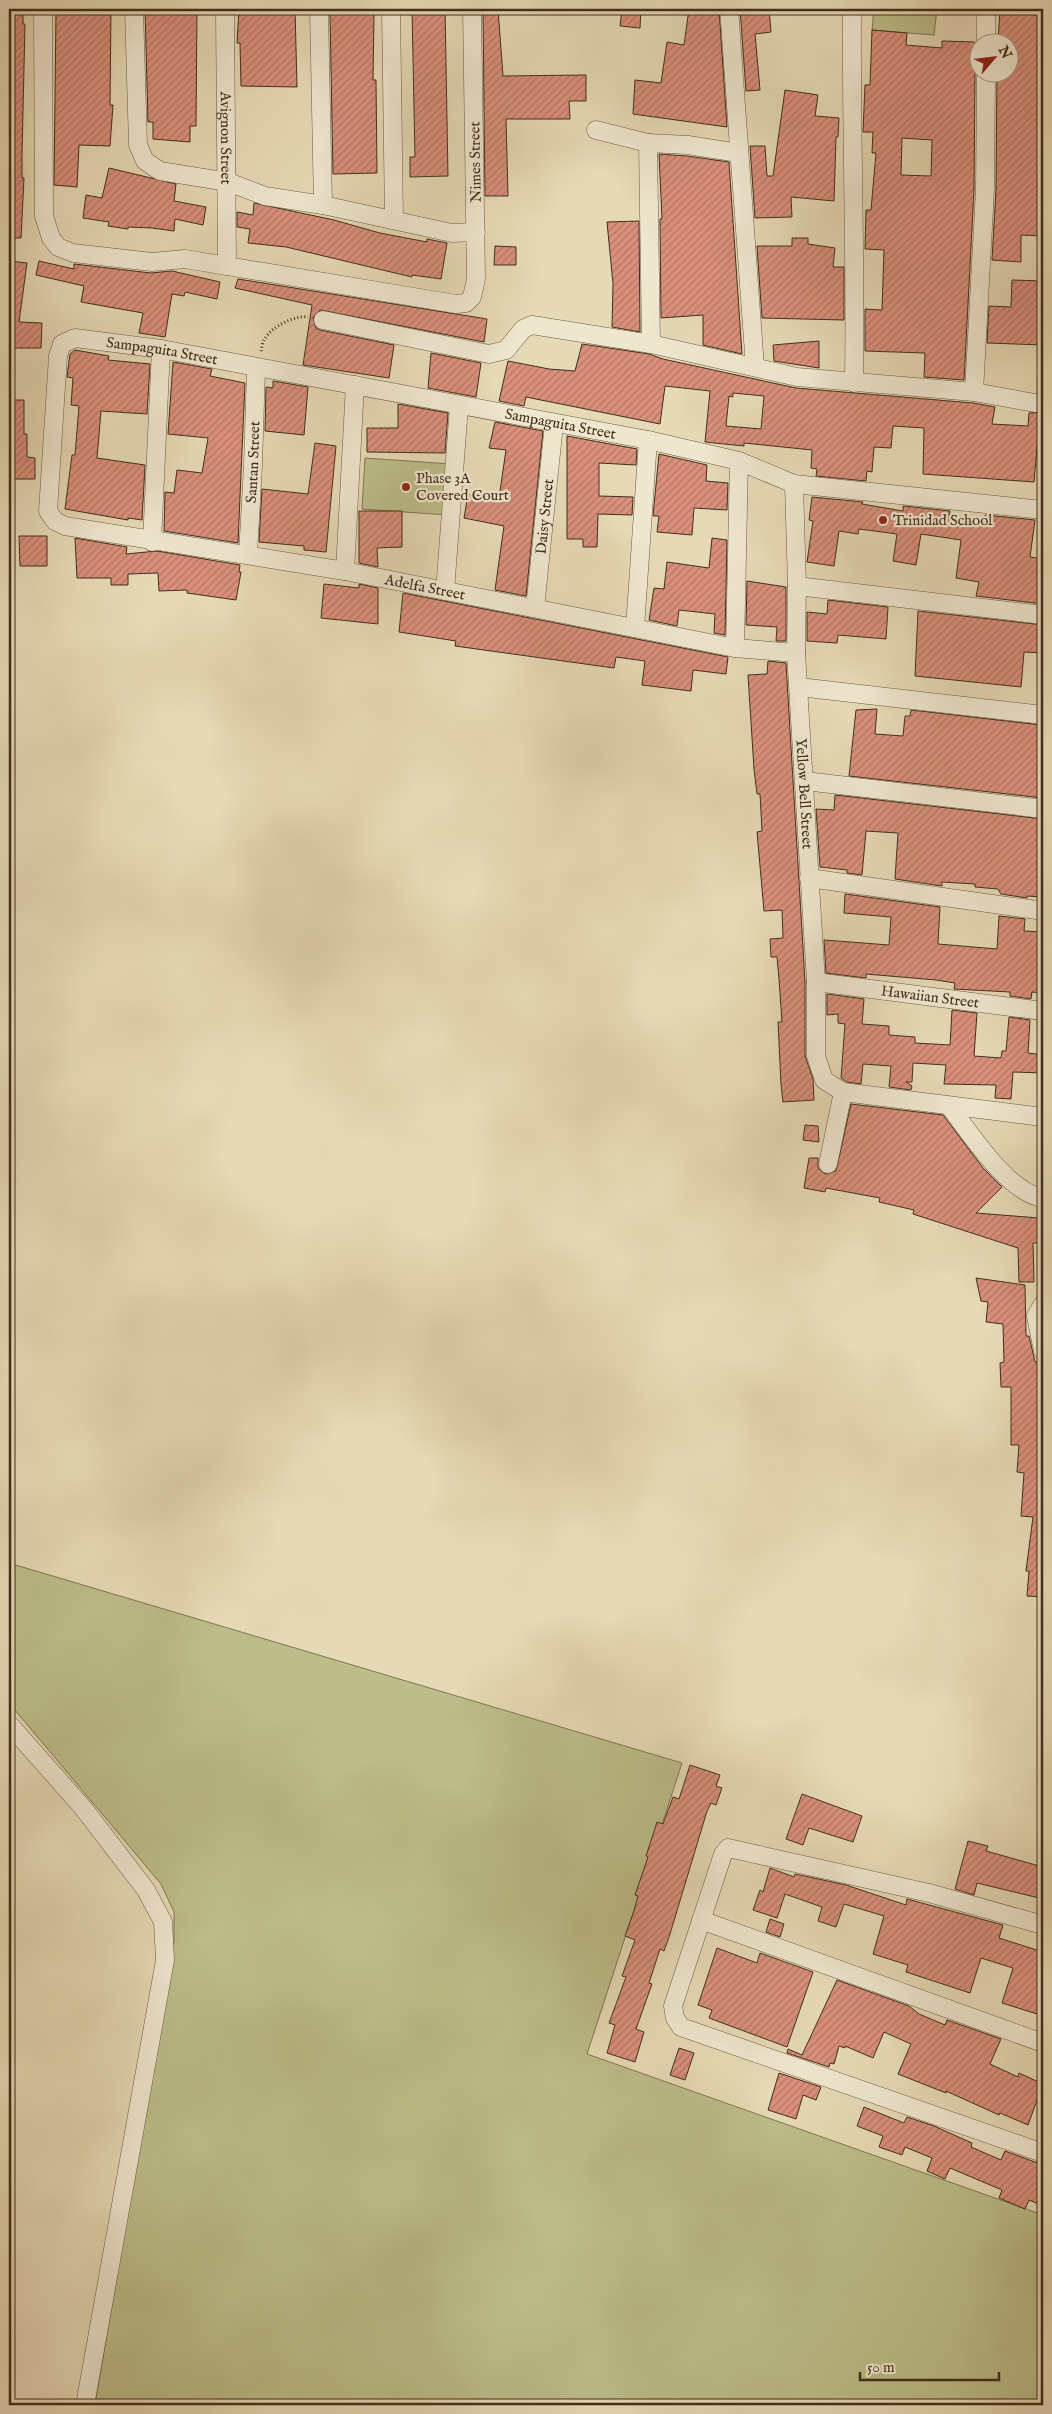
<svg xmlns="http://www.w3.org/2000/svg" width="1052" height="2414" font-family="'IM FELL English',serif">
	<defs>
		<pattern id="building-hatch" width="6" height="6" patternUnits="userSpaceOnUse" patternTransform="scale(1.25)"><rect width="6" height="6" fill="#db907c"/><path d="M-1 1l2-2M0 6l6-6M5 7l2-2" fill="none" stroke="#b37665"/></pattern>
	</defs>
	<rect width="100%" height="100%" fill="#e6d9b5"/>
	<filter id="stains"><feTurbulence type="fractalNoise" baseFrequency=".004" numOctaves="4"/><feColorMatrix values="0 0 0 0 .2 0 0 0 0 .09 0 0 0 0 .02 0 0 0 .5 -.17"/></filter>
	<radialGradient id="worn" r=".72"><stop offset=".6" stop-color="#630" stop-opacity="0"/><stop offset="1" stop-color="#630" stop-opacity=".3"/></radialGradient>
	<g fill="#bcbd89" stroke="#7e7652">
		<path d="M874,9h63l-3,26 -62,-5z"/>
		<path d="M365,458l86,6 -4,51 -85,-6z"/>
		<path d="M9,1563l673,200 -95,291 456,161v190h-948l79,-464v-29l-13,-28 -152,-181z"/>
	</g>
	<g fill="url(#building-hatch)" stroke="#402f1a" fill-rule="evenodd">
		<path d="M9,9h14v15h2l-3,131v23h2l-3,60h-12z"/>
		<path d="M56,9h55l-1,96h3l-3,41 -31,-1 -2,42 -23,-2z"/>
		<path d="M145,9h52l-1,117h-6v16l-37,-3v-17h-5z"/>
		<path d="M239,9h56l2,78 -56,-1 -1,-43h-3z"/>
		<path d="M412,9h33l3,167 -38,1v-20h5z"/>
		<path d="M483,9h15l5,67 83,-1v26h-17l1,18h-64l2,77h-23z"/>
		<path d="M622,9h19l-1,19 -20,-2z"/>
		<path d="M689,9h30l8,118 -94,-13 2,-34 26,3 6,-41 17,3z"/>
		<path d="M740,9h29l2,23 -16,2 5,56 -14,1z"/>
		<path d="M1000,9h43v227l-22,-1v27l-29,-2 4,-70 1,-118h13v-30h-12z"/>
		<path d="M374,13l-1,67h3l1,93 -44,1 -3,-160z"/>
		<path d="M872,30l35,3 -1,12 36,3v-7l33,1 5,8v14l-5,8 -1,118 -10,190 -40,-3 1,-24 -60,-2v-42l17,1 2,-60 -19,-1 1,-39h5l5,-57h-4l1,-21h-10l2,-47h5zM902,138l30,2 -1,36 -30,-1z"/>
		<path d="M785,90l33,5 -3,21 24,2 -1,19h-2l-2,64 -43,-4 1,20 -37,1 -5,-72h15l2,30h6z"/>
		<path d="M659,154l28,2 42,6 13,192 -39,-9v-30l-42,3 -1,-99h2z"/>
		<path d="M109,168l67,16 -2,17 32,6 -3,18 -28,-6 -1,12 -22,-3 -24,-1v2l-20,-3 1,-4 -26,-4 3,-23 16,3z"/>
		<path d="M254,203l80,17 46,13 47,9v-3l20,4 -6,36 -29,-4v2l-126,-30 -38,-4 2,-14 -13,-2v-15l16,3z"/>
		<path d="M639,221l1,111 -28,-5 1,-43 -6,-62z"/>
		<path d="M792,238h16v6l27,4 -2,19h11v53l-82,-2 -5,-72h35z"/>
		<path d="M495,246l21,1v18h-22z"/>
		<path d="M9,261l18,2 -8,59 23,1 -1,25h-32z"/>
		<path d="M39,261l35,8v-5l77,9 21,-2 48,11 -3,17 -32,-7 -1,4 -12,-2 -7,43 -26,-4 4,-20 -62,-11 3,-16 -48,-11z"/>
		<path d="M238,279l249,40 -3,23 -164,-32 -7,8 3,10 4,2 74,15 -5,33 -86,-13 9,-60 -77,-17z"/>
		<path d="M1012,280l31,1v64l-56,-2 2,-37 22,1z"/>
		<path d="M819,341v27l-45,-7 -1,-16z"/>
		<path d="M582,344l67,10 14,5 133,29 177,15 22,4 -3,17 36,2 1,-13 14,-1v24h-5l-4,46 -111,-8 1,-46 -31,-2 -2,22 -17,-1 -2,25 -5,-1 -1,10 -50,-5 1,-7 -6,-1 1,-18 -68,-7v3l-39,-4 5,-51 -45,-5 -5,38 -134,-27 -2,9 -25,-5 9,-40 41,8 26,2zM733,393l31,3 -3,33 -35,-3 3,-30 4,1z"/>
		<path d="M75,350l34,6 -1,4 42,4 -3,50 -46,-3 -4,47 48,7 -3,55 -14,-2v2l-63,-11 7,-54h3l4,-49 -8,-1 2,-27 -6,-1 3,-23z"/>
		<path d="M431,353l50,10 -5,34 -48,-9z"/>
		<path d="M173,362l39,7 -2,7 35,7 -7,160 -74,-12 1,-39 9,1 3,-23 25,3 6,-35 -40,-4z"/>
		<path d="M273,381l35,6 -4,48 -39,-4 1,-44 7,1z"/>
		<path d="M9,400h15v34h3v23l8,1v21h-26z"/>
		<path d="M398,404l50,9 -3,40 -78,-1v-24h31z"/>
		<path d="M495,422l48,9 -17,165 -31,-6 9,-64 -40,-8 4,-24 31,4 7,-48 -17,-2z"/>
		<path d="M567,436l70,13 -1,16 -37,-2v33l34,1 -1,18 -34,-1 -1,33h-14v-8h-16z"/>
		<path d="M315,443l21,3 -10,106 -22,-2v-4l-45,-4 3,-53 46,5z"/>
		<path d="M659,454l48,11 -1,16 22,2 -1,27 -33,-2 -2,27 -35,-3 2,-16h-6z"/>
		<path d="M812,497l51,5 -1,2 41,7v-5l47,5 -1,6 35,6 1,-8 50,5 -5,37 13,2v45l-67,-8 3,-14 -23,-4 5,-38 -40,-6 -5,31 -23,-4 4,-27 -38,-5 -1,5 -19,-3 -5,35 -27,-4 6,-41 -4,-1z"/>
		<path d="M359,511h43v36l-25,1 1,19 -19,-4z"/>
		<path d="M19,536h28v30h-27z"/>
		<path d="M75,538l52,9 -1,7 31,-3 83,14 -1,7h2l-5,28 -49,-7v-3l-28,1 -1,-18 -30,1v11h-17v-7h-34z"/>
		<path d="M712,538l15,2 -2,95 -11,-2 1,-19 -36,-4 -2,16 -28,-6 5,-32 10,1 3,-27 42,6z"/>
		<path d="M747,581l39,6v54h-10l1,-14 -31,-2z"/>
		<path d="M324,584l35,4v-4l19,4v36l-57,-6z"/>
		<path d="M403,593l325,64 -2,17 -33,-4 -2,21 -49,-6 3,-24 -29,-4 -2,11 -159,-22 1,-5 -57,-9z"/>
		<path d="M828,600l60,7 -2,32 -48,-4 -1,8 -30,-2v-29l20,2z"/>
		<path d="M918,611l125,14v28l-19,-1 -3,35 -106,-11z"/>
		<path d="M768,661l18,2 19,319v74l8,23 1,21 -31,2 -2,-18 -3,-62h4l-3,-43 -2,-22h-6l-1,-18 13,-1 -1,-28 -18,1 -7,-79 5,-1 -2,-37h-3l-3,-25 -6,-94 19,-1z"/>
		<path d="M877,709l-2,25 28,2 2,-20h5l1,-6 130,15 -2,34h4v39l-194,-22 7,-66z"/>
		<path d="M835,795l208,24v78l-16,-1v2l-26,-4 -3,-5 -23,-2v-3l-33,-2v4l-47,-7 3,-46 -32,-2 -4,44 -15,-2v-3l-27,-3 -4,-58 18,1z"/>
		<path d="M845,894l95,13 -2,37 59,5 2,-33 26,3 -1,12 19,1v61l-11,-1 -1,7 -21,-3v-4l-56,-3 1,-6 -19,-3 -70,-6v4l-40,-5 -2,-33 65,5 2,-28 -47,-4z"/>
		<path d="M827,994l37,5 -2,25 27,2v9l26,2v6l35,2 2,-35 25,3 -3,43 27,2 1,-7h4l3,-34 21,3 -2,33 15,2v18l-30,-1 -2,27 -16,-1 1,-13 -52,-1 2,-19 -33,-2 -1,19h-6l6,4 -1,4 -22,-3 2,-21 -28,-2 -2,20 -14,-2 -6,-4 4,-54 -7,-1v-9l-11,1z"/>
		<path d="M851,1104l92,11 40,53 19,19 -26,26 63,5 -1,25h-5l1,39h-15l-1,-34 -105,-34 1,-4 -35,-8 1,-4 -54,-10 -1,4 -21,-4 5,-30h9v10l7,6 11,-3z"/>
		<path d="M805,1125l13,1 1,16 -16,-2z"/>
		<path d="M976,1278l49,7 1,51h3l6,26h7l1,235 -16,-1 2,-25h-3l7,-54 -12,-1 3,-43 -7,-1 2,-27h-8v-58h-10l-1,-24 4,-1 -1,-38 -17,-2 2,-20 -7,-1z"/>
		<path d="M690,1765l30,10 -4,11 6,2 -6,17 -5,-2 -4,8 -37,123 -6,17 -4,-2 -11,34 3,1 -16,45 8,3 -9,30 -28,-9 8,-28 -6,-2 17,-46 -4,-1 13,-36 -10,-4 9,-25 4,-15 -3,-1 13,-38 -2,-1 11,-34 6,2 10,-27 6,2z"/>
		<path d="M802,1794l60,22 -9,26 -44,-14 -6,17 -17,-6z"/>
		<path d="M968,1841l20,5 -2,5 57,16v32l-66,-16 -3,12 -19,-6z"/>
		<path d="M770,1868l24,9 1,-3 51,11 60,20 1,-6 96,26 -4,13 44,14v42l-6,20 -35,-11 11,-35 -32,-10 -11,35 -64,-21 2,-7 -35,-11 11,-38 -40,-12 -8,23 -18,-6 4,-14 -37,-13 -8,24 -24,-8 7,-20 3,2z"/>
		<path d="M770,1919l14,5 -4,13 -14,-5z"/>
		<path d="M717,1948l40,15 3,-10 53,19 -26,75 -78,-29 3,-8 -14,-5z"/>
		<path d="M837,1980l72,26 10,8 26,11 2,-5 54,19 -11,25 28,13 1,-4 24,11 -15,41 -28,-12 -1,2 -53,-24v2l-48,-19 13,-30 -27,-12 -11,26 -28,-12v2l-6,-2 -5,18 -4,-1 -1,4 -42,-14 1,-4 14,6z"/>
		<path d="M679,2048l15,5 -9,27 -15,-5z"/>
		<path d="M779,2073l42,14 -5,13 -13,-5 -7,24 -28,-9z"/>
		<path d="M864,2107l40,16 3,-6 27,9 38,17 -1,4 30,13 4,-9 38,14v41l-14,-6 -4,9 -26,-11 3,-8 -52,-22 -5,11 -18,-8 5,-13 -27,-11 -3,8 -23,-8 4,-11 -26,-10z"/>
	</g>
	<g fill="none" stroke-linecap="round" stroke-linejoin="round">
		<defs>
			<g id="minor">
				<path d="M43,9l1,207 7,22 7,9 15,6 79,9 33,-3 271,45 10,-1 6,-6 4,-18 -4,-270"/>
				<path d="M134,9l4,136 7,16 15,10 68,11 37,14 58,9 129,28 24,-1"/>
				<path id="s1" d="M225,9l2,257"/>
				<path d="M319,9l4,196"/>
				<path d="M391,9l3,211"/>
				<path d="M729,9l26,358"/>
				<path d="M852,9c-1,125 4,249 2,374"/>
				<path d="M986,42v-33"/>
				<path d="M596,130l52,13 3,201"/>
				<path d="M648,143l40,2 51,8"/>
				<path d="M323,320l166,34 17,-4 17,-21 9,-4 119,19 146,33 177,15 61,11 8,-2"/>
				<path d="M974,392l11,-202 1,-118"/>
				<path id="s2" d="M794,484l3,102 -1,67 20,329v74l8,24 19,12 200,25"/>
				<path d="M152,542l9,-193"/>
				<path id="s3" d="M248,554l5,-88 3,-97"/>
				<path d="M345,571l10,-186"/>
				<path d="M797,586l246,29"/>
				<path d="M445,591l14,-185"/>
				<path id="s4" d="M535,608l19,-184"/>
				<path d="M635,628l13,-188"/>
				<path d="M735,648l4,-187"/>
				<path id="s5" d="M796,653l-61,-5 -390,-77 -280,-45 -10,-5 -7,-10 10,-155 4,-12 13,-6 86,11 487,91 91,21 55,23 249,26"/>
				<path d="M799,687l244,28"/>
				<path d="M805,781l238,28"/>
				<path d="M809,878l234,33"/>
				<path id="s6" d="M816,982l227,29"/>
				<path d="M950,1107c21,27 58,86 93,91"/>
				<path d="M828,1164l15,-72"/>
				<path d="M1043,1304l-7,12 7,35"/>
				<path d="M9,1724l75,85 62,81 17,32 2,38 -80,445"/>
				<path d="M701,1920l342,123"/>
				<path d="M1043,1925l-114,-32 -201,-45 -5,6 -50,152 2,12 6,9 362,126"/>
			</g>
		</defs>
		<use href="#minor" stroke="#6a5a41" stroke-width="19"/>
		<path stroke="#402f1a" stroke-width="3" stroke-dasharray="1 2.5" stroke-linecap="butt" d="M261,351c1,-3 1,-8 3,-11 7,-13 30,-25 44,-23"/>
		<use href="#minor" stroke="#efe6cf" stroke-width="18"/>
	</g>
	<g fill="#8f2418" stroke="#efe6cf" stroke-width="2">
		<circle cx="406" cy="487" r="5"/>
		<circle cx="883" cy="520" r="5"/>
	</g>
	<g text-anchor="middle" stroke-width="4.5" stroke-linejoin="round" paint-order="stroke">
		<g font-size="15" fill="#402f1a" stroke="#efe6cf">
			<text dy="5" stroke="none"><textPath href="#s1" startOffset="129">Avignon Street</textPath></text>
			<text transform="translate(475 162) rotate(-91)" y="5">Nimes Street</text>
			<text dy="5" stroke="none"><textPath href="#s5" startOffset="1036">Sampaguita Street</textPath></text>
			<text dy="5" stroke="none"><textPath href="#s5" startOffset="1441">Sampaguita Street</textPath></text>
			<text dy="5" stroke="none"><textPath href="#s3" startOffset="92">Santan Street</textPath></text>
			<text dy="5" stroke="none"><textPath href="#s4" startOffset="92">Daisy Street</textPath></text>
			<text transform="translate(425 587) rotate(11)" y="5">Adelfa Street</text>
			<text dy="5" stroke="none"><textPath href="#s2" startOffset="310">Yellow Bell Street</textPath></text>
			<text dy="5" stroke="none"><textPath href="#s6" startOffset="115">Hawaiian Street</textPath></text>
		</g>
		<g font-size="15" fill="#402f1a" stroke="#efe6cf" text-anchor="start">
			<text x="416" y="483">Phase 3A<tspan x="416" dy="17">Covered Court</tspan></text>
			<text x="893" y="525">Trinidad School</text>
		</g>
	</g>
	<rect width="1052" height="2414" fill="none" stroke="#e6d9b5" stroke-width="30"/>
	<rect x="10" y="10" width="1032" height="2394" fill="none" stroke="#402f1a" stroke-width="2.5"/>
	<rect x="15" y="15" width="1022" height="2384" fill="none" stroke="#402f1a"/>
	<g transform="translate(994 58) rotate(62)"><circle r="24" fill="#efe6cf" stroke="#a99d87"/>
	<path d="M0-4L9 19L0 12L-9 19Z" fill="#8f2418"/>
	<text y="-8" font-size="14" font-weight="bold" text-anchor="middle" fill="#402f1a">N</text>
	</g>
	<path d="M860 2372v8h139v-8" fill="none" stroke="#402f1a" stroke-width="2.5"/>
	<text x="867" y="2372" font-size="15" fill="#402f1a" stroke="#efe6cf" stroke-width="4" paint-order="stroke">50 m</text>
	<rect width="100%" height="100%" filter="url(#stains)"/>
	<rect width="100%" height="100%" fill="url(#worn)"/>
</svg>
